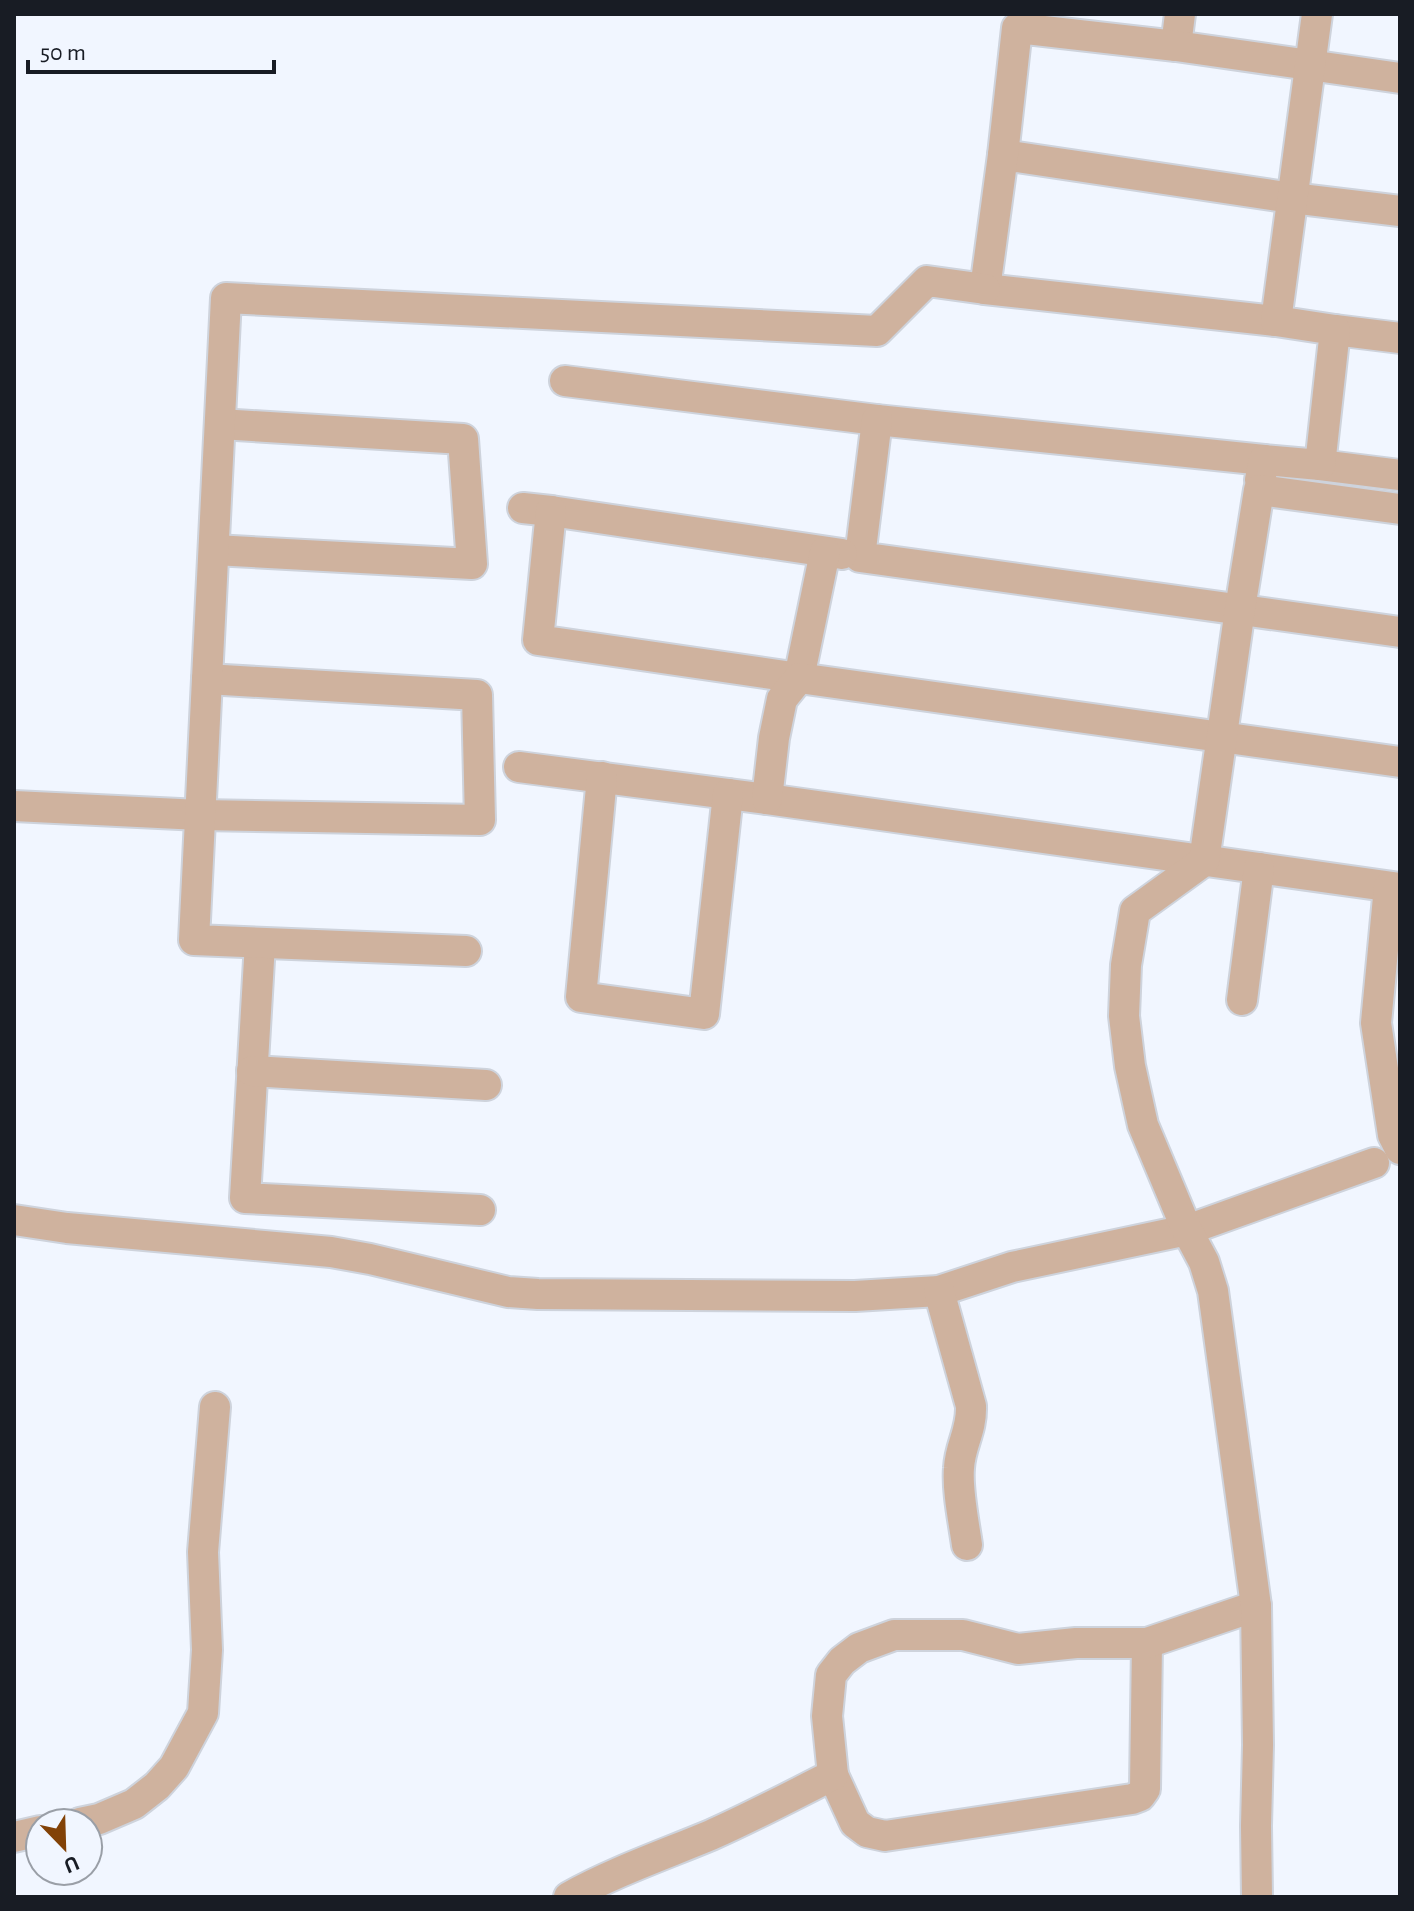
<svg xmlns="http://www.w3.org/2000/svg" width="1414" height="1911" font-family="'Alegreya Sans',sans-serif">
	<rect width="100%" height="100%" fill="#f1f6ff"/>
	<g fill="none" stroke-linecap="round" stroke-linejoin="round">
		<defs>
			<g id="street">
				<path d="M1176,46l4,-32"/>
				<path d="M1003,155l289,43 108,13"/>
				<path d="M1276,321l-291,-32 18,-134 14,-127 159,18 224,32"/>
				<path d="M1335,330l65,8"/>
				<path d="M565,381l312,39 387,40"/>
				<path d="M877,420l-17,137 540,75"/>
				<path d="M1320,465l80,10"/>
				<path d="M1260,480l4,-20 56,5 15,-135 -59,-9 41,-307"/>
				<path d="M523,508l28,3 291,43"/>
				<path d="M551,511l-13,129 261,38 26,-126"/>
				<path d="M214,550l258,14 -9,-125 -243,-15"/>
				<path d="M519,767l248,32 633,89"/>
				<path d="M602,777l-21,220 123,17 24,-220"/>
				<path d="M767,799l7,-61 8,-39 17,-21 601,84"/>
				<path d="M14,806l186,9 280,5 -3,-125 -270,-16"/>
				<path d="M1389,887l-13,136 17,112 7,14"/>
				<path d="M260,943l-15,255 235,12"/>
				<path d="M466,951l-272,-11 32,-642 651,33 50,-50 58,8"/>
				<path d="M1242,1000l17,-132"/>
				<path d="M252,1071l234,14"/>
				<path d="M14,1220l53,8 264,24 39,7 138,33 30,2 317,2 84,-5 73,-24 175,-37 187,-67"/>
				<path d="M939,1291l32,115c1,25 -11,39 -12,62 -2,22 5,55 8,77"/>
				<path d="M833,1775l22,48 12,9 18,4 247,-37 8,-3 5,-7 2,-146"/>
				<path d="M80,1823l19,-4 35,-15 23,-18 17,-19 29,-54 4,-63 -4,-98 12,-145"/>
				<path d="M14,1837l26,-6"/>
				<path d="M569,1897c45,-25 94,-42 142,-62 41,-18 82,-40 122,-60l-6,-59 4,-41 11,-14 17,-13 35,-13h69l55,14 58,-6h71l109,-37"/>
				<path d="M1257,1897l-1,-71 2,-81 -2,-139 -43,-315 -9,-29 -17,-32 -44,-105 -13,-59 -6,-50 2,-51 9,-54 69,-50 36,-252 19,-119 141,19"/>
			</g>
		</defs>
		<use href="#street" stroke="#ced3dc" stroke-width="34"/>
		<use href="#street" stroke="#cfb29e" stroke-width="30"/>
	</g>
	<rect width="1414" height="1911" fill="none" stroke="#181c24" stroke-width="32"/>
	<g transform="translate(64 1847) rotate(157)"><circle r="38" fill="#f1f6ff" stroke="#9a9fa7" stroke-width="2"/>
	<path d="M0-6L14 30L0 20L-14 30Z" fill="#824207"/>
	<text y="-12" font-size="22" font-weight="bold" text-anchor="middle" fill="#181c24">U</text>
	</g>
	<path d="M28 60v12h246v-12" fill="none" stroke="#181c24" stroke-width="4"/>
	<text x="40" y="60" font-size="24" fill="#181c24" stroke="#f1f6ff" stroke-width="6" paint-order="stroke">50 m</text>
</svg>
